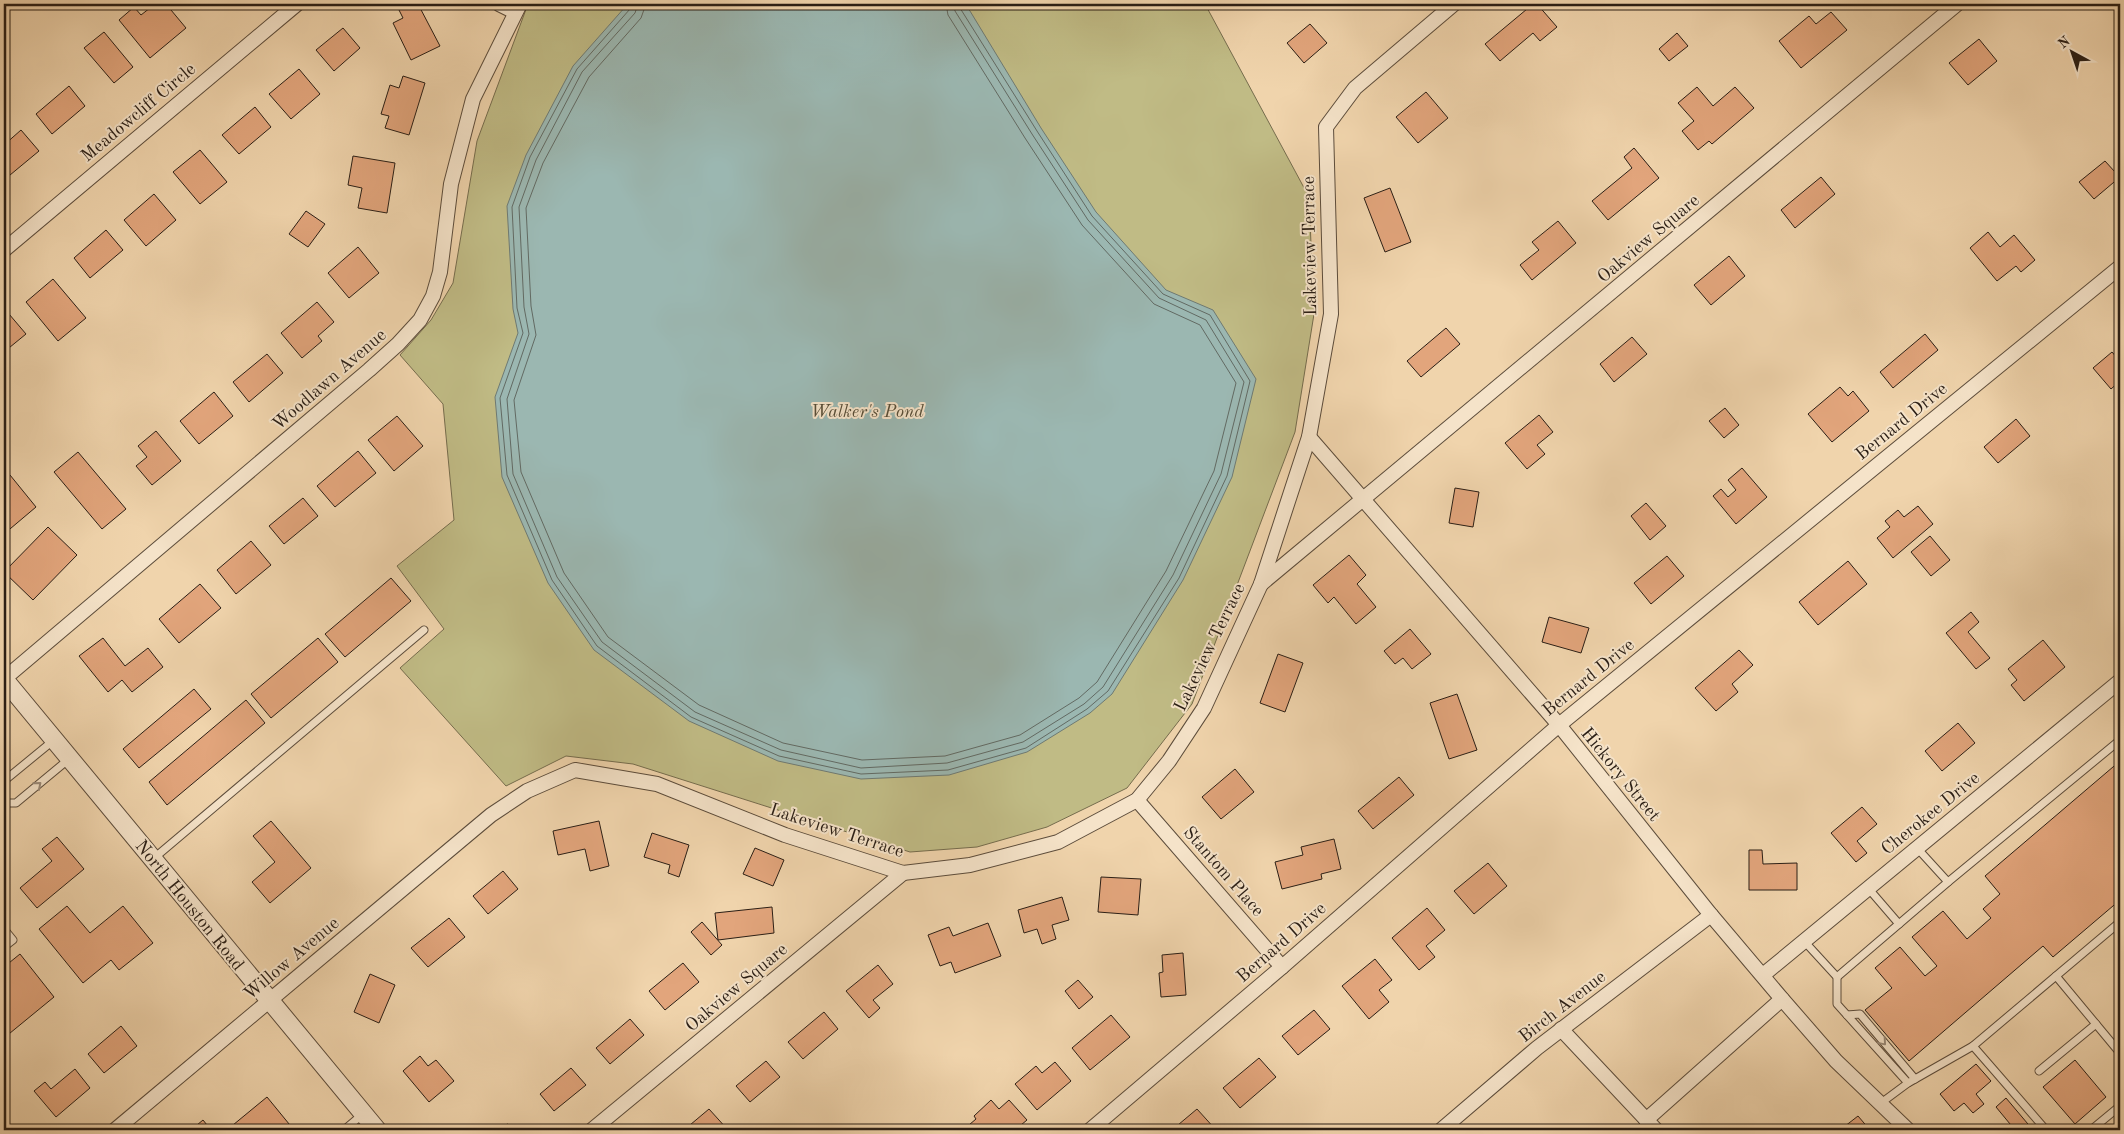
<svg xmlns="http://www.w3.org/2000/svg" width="2124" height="1134" font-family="'Old Standard TT',serif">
	<rect width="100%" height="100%" fill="#f0d4ac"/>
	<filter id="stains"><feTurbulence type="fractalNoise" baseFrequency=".004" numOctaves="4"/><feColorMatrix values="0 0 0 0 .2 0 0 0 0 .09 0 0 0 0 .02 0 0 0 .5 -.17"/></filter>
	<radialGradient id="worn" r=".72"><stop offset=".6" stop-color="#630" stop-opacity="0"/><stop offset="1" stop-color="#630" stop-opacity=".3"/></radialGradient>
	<path fill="#c0bb85" stroke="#756c4d" d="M528,4h677l104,193 5,117 -19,118 -103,272 -65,84 -80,39 -70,20 -67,5 -277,-88 -67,-8 -60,30 -106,-118 44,-39 -47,-63 57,-46 -11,-116 -43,-49 31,-35 22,-37 24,-142z"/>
	<path fill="#9bb7b1" stroke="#6e7a73" d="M631,4h332l7,7 71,117 55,84 70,78 47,20 43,69 -24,98 -49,103 -71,114 -22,19 -63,39 -78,23 -88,4 -83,-18 -89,-40 -95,-71 -46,-67 -46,-106 -7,-80 23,-64 -5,-24 -6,-103 19,-51 47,-89 53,-60z"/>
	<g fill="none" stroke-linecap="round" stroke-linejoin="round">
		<g stroke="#626a63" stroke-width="1">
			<path d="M632,4l-2,5 -53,60 -47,88 -18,50 5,101 6,25 -23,65 7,77 45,105 45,66 94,71 88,39 82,18 87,-4 78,-22 61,-39 21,-18 71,-113 48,-102 23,-95 -40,-66 -47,-21 -71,-78 -55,-85 -77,-123v-4"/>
			<path d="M638,4l-3,9 -53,59 -46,88 -17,47 5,100 5,27 -22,65 6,75 44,103 45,65 93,70 86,38 80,18 86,-5 76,-21 61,-38 19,-17 70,-112 48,-101 23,-92 -38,-62 -47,-22 -71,-78 -56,-86 -77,-123 -2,-7"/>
			<path d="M646,4l-5,14 -52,59 -46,86 -17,45 5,98 5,29 -22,65 7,72 43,101 44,64 91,68 84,38 79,17 83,-4 75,-21 59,-37 18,-16 69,-111 48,-100 22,-88 -36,-58 -46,-21 -72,-79 -57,-87 -77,-123 -2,-11"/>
		</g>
	</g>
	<g fill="#e2a57c" stroke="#2a1e15">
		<path d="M155,4h11l20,24 -36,30 -31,-38 15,-13 7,8z"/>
		<path d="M406,4h12l22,42 -29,14 -18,-37 10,-5 -5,-10z"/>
		<path d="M1533,4h4l20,23 -17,14 -7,-8 -33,28 -15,-17z"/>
		<path d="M1831,12l16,18 -46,38 -22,-27 30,-25 7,8z"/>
		<path d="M1310,24l17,19 -23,20 -17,-20z"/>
		<path d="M343,28l17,20 -26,23 -18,-21z"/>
		<path d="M104,32l29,35 -19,16 -30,-35z"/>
		<path d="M1677,33l11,13 -19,15 -10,-12z"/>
		<path d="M1979,39l18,22 -29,24 -19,-22z"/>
		<path d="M299,69l21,25 -29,25 -22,-25z"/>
		<path d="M403,76l22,7 -16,52 -24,-7 4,-12 -8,-2 9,-29 9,3z"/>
		<path d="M69,86l16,20 -33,28 -16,-20z"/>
		<path d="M1697,87l16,19 22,-19 19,21 -42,36 -3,-3 -11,9 -16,-19 12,-10 -16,-18z"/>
		<path d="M1426,92l22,26 -30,25 -22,-26z"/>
		<path d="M255,107l16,20 -32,27 -17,-19z"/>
		<path d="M21,130l18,21 -35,29v-35z"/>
		<path d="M1634,148l25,30 -51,42 -16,-19 40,-33 -8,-11z"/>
		<path d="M200,150l27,32 -27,22 -27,-32z"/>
		<path d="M353,156l42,7 -8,50 -29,-5 4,-20 -14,-3z"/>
		<path d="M2105,161l10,11 5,-4v9l-26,22 -15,-17z"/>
		<path d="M1821,177l14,17 -40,34 -14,-18z"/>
		<path d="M1390,188l21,54 -26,10 -21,-54z"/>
		<path d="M154,194l22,26 -30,26 -22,-26z"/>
		<path d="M306,211l19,13 -17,23 -19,-13z"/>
		<path d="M1558,221l18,22 -44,37 -12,-15 19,-15 -7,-8z"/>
		<path d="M106,230l17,20 -33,28 -16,-20z"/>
		<path d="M1988,232l12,15 14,-12 21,25 -14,12 -5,-6 -19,15 -27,-33z"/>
		<path d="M358,247l21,26 -30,25 -21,-25z"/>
		<path d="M1729,256l16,20 -34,29 -17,-20z"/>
		<path d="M53,279l33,39 -28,23 -32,-39z"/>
		<path d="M317,302l17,20 -16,14 4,5 -20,17 -21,-25z"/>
		<path d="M9,314l17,20 -22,18v-33z"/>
		<path d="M1446,328l14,16 -39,33 -14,-16z"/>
		<path d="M1925,334l13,16 -45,38 -13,-16z"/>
		<path d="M1632,337l15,17 -33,28 -14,-18z"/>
		<path d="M2112,352l6,7 2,-2v24l-9,8 -18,-21z"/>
		<path d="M267,354l16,19 -34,29 -16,-20z"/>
		<path d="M1840,387l8,9 5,-5 16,20 -37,31 -24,-28z"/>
		<path d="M214,392l19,24 -34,28 -19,-23z"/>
		<path d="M1725,408l14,17 -15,13 -15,-17z"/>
		<path d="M1539,415l14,17 -16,13 8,9 -18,15 -22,-26z"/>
		<path d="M397,416l26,30 -29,25 -26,-31z"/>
		<path d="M2016,419l14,17 -32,27 -14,-16z"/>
		<path d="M156,431l25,30 -29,24 -16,-19 11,-9 -9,-11z"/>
		<path d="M358,451l18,22 -41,34 -18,-21z"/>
		<path d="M78,452l48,57 -24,20 -48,-57z"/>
		<path d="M1742,468l25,29 -31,27 -23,-28 8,-7 7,8 8,-7 -8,-10z"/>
		<path d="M10,475l26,32 -32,27v-53z"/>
		<path d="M1455,488l24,4 -6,35 -24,-4z"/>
		<path d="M303,498l15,18 -34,28 -15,-18z"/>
		<path d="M1646,503l20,23 -16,14 -19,-24z"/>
		<path d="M1918,506l15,18 -40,34 -16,-20 13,-11 -5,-6 13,-11 6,7z"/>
		<path d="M48,527l29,28 -44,45 -29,-28z"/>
		<path d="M1930,536l20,24 -19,16 -20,-24z"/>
		<path d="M251,541l20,24 -35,29 -19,-24z"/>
		<path d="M1349,555l17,20 -9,9 19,23 -20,17 -22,-27 -6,6 -15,-18z"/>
		<path d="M1667,556l17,20 -33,28 -17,-21z"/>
		<path d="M1848,561l19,23 -49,41 -19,-23z"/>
		<path d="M391,578l20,23 -66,56 -20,-23z"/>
		<path d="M200,584l21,24 -42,35 -20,-24z"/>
		<path d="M1971,612l8,10 -11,10 22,26 -14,11 -30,-36z"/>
		<path d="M1549,617l40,11 -8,25 -39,-11z"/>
		<path d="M1410,629l21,25 -19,15 -9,-11 -8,6 -11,-13z"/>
		<path d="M103,638l22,28 23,-18 15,19 -31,25 -10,-12 -14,12 -29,-36z"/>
		<path d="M318,638l20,24 -67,56 -20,-24z"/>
		<path d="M2043,640l22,27 -41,34 -13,-16 6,-5 -9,-11z"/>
		<path d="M1739,650l14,15 -21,19 6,8 -22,19 -21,-23z"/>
		<path d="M1278,654l25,9 -18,49 -25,-9z"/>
		<path d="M194,689l17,20 -72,59 -16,-19z"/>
		<path d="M1457,694l20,56 -28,9 -19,-56z"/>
		<path d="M246,700l19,23 -98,82 -18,-23z"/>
		<path d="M1958,723l17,20 -33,28 -17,-20z"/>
		<path d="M2120,761v139l-67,57 -10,-11 -134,115 -44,-51 27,-22 -17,-20 25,-21 25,29 12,-10 -25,-29 31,-26 24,28 24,-21 -8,-9 17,-15 -15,-18z"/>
		<path d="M1235,769l19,23 -33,27 -19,-22z"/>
		<path d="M1399,777l15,18 -41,34 -15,-18z"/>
		<path d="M1862,807l15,17 -20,17 10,12 -11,9 -25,-29z"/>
		<path d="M271,821l40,47 -41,35 -18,-21 23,-20 -22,-26z"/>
		<path d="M599,821l10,45 -19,5 -5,-22 -27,6 -5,-24z"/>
		<path d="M652,833l37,12 -10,32 -11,-4 2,-8 -26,-8z"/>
		<path d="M57,837l27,32 -47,39 -17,-20 32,-27 -10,-12z"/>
		<path d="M1334,839l7,30 -20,5 1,5 -40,10 -7,-27 28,-7 -2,-8z"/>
		<path d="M755,848l29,12 -11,26 -30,-12z"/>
		<path d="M1749,850h13l1,14 34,-1v27h-48z"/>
		<path d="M1488,863l19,23 -33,28 -20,-23z"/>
		<path d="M503,871l15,18 -30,25 -15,-18z"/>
		<path d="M1101,877l40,2 -3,36 -40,-3z"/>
		<path d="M1062,897l7,23 -17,5 4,14 -14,5 -5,-15 -13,4 -6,-23z"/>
		<path d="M67,906l23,27 33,-27 30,37 -34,27 -8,-10 -28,23 -44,-54z"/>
		<path d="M772,907l2,26 -56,7 -3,-27z"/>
		<path d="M1427,908l18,22 -19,16 9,11 -16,13 -27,-32z"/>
		<path d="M449,918l16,19 -37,30 -17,-19z"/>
		<path d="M702,922l20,23 -11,10 -20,-23z"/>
		<path d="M988,923l13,33 -46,17 -4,-11 -11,4 -12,-31 21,-8 4,9z"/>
		<path d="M1183,953l3,42 -25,2 -2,-24 4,-1 -1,-17z"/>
		<path d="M20,954l34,43 -50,41v-71z"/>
		<path d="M1375,959l17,21 -13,10 10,12 -20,17 -27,-33z"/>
		<path d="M683,963l16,19 -34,28 -16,-19z"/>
		<path d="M878,965l15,19 -20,16 7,8 -11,10 -23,-27z"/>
		<path d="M370,974l25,11 -16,38 -25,-11z"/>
		<path d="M1078,980l15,17 -14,12 -14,-18z"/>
		<path d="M1314,1010l16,19 -32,26 -16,-19z"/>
		<path d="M824,1012l14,17 -35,30 -15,-17z"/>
		<path d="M1111,1015l19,22 -40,33 -18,-22z"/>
		<path d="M630,1019l14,16 -34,29 -14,-16z"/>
		<path d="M121,1026l16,20 -33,27 -16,-19z"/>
		<path d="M420,1056l8,10 8,-6 18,21 -25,21 -26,-31z"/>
		<path d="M1259,1058l17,19 -36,31 -17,-20z"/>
		<path d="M2075,1060l31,37 -31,27 -32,-37z"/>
		<path d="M766,1061l14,16 -30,25 -14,-16z"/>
		<path d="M1055,1062l16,19 -34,29 -22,-26 21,-18 6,7z"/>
		<path d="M1976,1064l15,17 -15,13 8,10 -11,9 -9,-10 -10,8 -14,-17z"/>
		<path d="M571,1068l15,17 -32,26 -14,-17z"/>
		<path d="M75,1069l15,19 -34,29 -22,-26 11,-9 6,7z"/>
		<path d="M267,1097l27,33h-56l-5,-5z"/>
		<path d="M2006,1098l27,32h-18l-19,-23z"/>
		<path d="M991,1100l8,9 10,-9 18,20 -12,10h-52l13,-11 -2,-3z"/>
		<path d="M709,1109l19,21h-44z"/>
		<path d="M1197,1109l19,21h-44z"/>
		<path d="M1858,1116l12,14h-30z"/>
		<path d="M203,1120l8,10h-20z"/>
		<path d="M508,1124l2,6h-22z"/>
	</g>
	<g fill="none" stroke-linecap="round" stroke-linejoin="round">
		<defs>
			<g id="service">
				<path d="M4,781l50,-41"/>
				<path d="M4,803h12l53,-44"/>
				<path d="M153,859l271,-229"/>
				<path d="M1948,882l172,-142"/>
				<path d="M1868,888l31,36"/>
				<path d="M2120,922l-64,54 64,77"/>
				<path d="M4,929l9,11 -9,7"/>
				<path d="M1804,941l33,36v27l71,79"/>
				<path d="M1837,977l111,-95 -31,-34"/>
				<path d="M1847,1015l13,-1 55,65"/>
				<path d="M1973,1046l73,84"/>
				<path d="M2039,1071l57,-47"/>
				<path d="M1881,1103l27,-20 65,-37 83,-70"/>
				<path d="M344,1130l19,-16"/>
				<path d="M2091,1130l29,-24"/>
			</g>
			<g id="minor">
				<path d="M499,4l16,8"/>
				<path d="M4,250l293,-246"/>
				<path d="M1309,437l250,288 152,190 71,84 54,62 72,69"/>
				<path d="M1261,584l696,-580"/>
				<path d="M4,679l365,-309 29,-26 22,-24 13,-24 7,-24 11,-88 22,-85 47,-95"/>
				<path d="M1137,800l145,167"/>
				<path d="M1763,975l357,-294"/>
				<path d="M1561,1029l95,101"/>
				<path d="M1646,1120l136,-121"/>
				<path d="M115,1130l376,-315 36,-24 48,-21 82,14 128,51 118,38 67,-8 88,-23 79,-42 32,-39 35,-53 57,-124 48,-147 22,-123 -5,-187 29,-39 99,-84"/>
				<path d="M592,1130l311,-257"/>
				<path d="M1090,1130l192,-163 277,-242 561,-458"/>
				<path d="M1441,1130l96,-82 174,-133"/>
			</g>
			<path id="tertiary" d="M4,679l373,451"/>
		</defs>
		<use href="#service" stroke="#5c4c3b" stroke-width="9"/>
		<use href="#minor" stroke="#5c4c3b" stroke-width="16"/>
		<use href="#tertiary" stroke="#5c4c3b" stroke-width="20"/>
		<use href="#service" stroke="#f5e3c9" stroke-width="7"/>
		<use href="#minor" stroke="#f5e3c9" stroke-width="14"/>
		<use href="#tertiary" stroke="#f5e3c9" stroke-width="18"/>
	</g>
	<defs><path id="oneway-chevron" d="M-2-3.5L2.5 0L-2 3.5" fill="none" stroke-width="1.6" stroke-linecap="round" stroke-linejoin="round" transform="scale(1.25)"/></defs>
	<g stroke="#9a8a78">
		<use href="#oneway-chevron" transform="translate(38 785) rotate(-40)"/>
		<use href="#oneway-chevron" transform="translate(1883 1042) rotate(49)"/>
	</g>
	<g text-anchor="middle" stroke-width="4" stroke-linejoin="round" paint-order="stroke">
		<g font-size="18" fill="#2a1e15" stroke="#f5e3c9">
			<text transform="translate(138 112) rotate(-40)" y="6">Meadowcliff Circle</text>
			<text transform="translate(1648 238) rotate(-40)" y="6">Oakview Square</text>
			<text transform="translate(1309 246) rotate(-91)" y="6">Lakeview Terrace</text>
			<text transform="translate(329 379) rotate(-41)" y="6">Woodlawn Avenue</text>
			<text transform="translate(1901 421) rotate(-39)" y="6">Bernard Drive</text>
			<text transform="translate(1209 647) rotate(-64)" y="6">Lakeview Terrace</text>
			<text transform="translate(1588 677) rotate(-39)" y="6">Bernard Drive</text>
			<text transform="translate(1621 774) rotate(51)" y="6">Hickory Street</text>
			<text transform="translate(1930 813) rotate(-39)" y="6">Cherokee Drive</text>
			<text transform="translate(837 830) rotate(18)" y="6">Lakeview Terrace</text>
			<text transform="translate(1224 871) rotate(49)" y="6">Stantom Place</text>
			<text transform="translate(190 905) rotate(51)" y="6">North Houston Road</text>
			<text transform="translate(1281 942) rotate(-41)" y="6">Bernard Drive</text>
			<text transform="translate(291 958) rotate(-40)" y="6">Willow Avenue</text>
			<text transform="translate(736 987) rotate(-40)" y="6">Oakview Square</text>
			<text transform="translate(1562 1006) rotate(-38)" y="6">Birch Avenue</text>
		</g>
		<g font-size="18" font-style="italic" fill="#574d37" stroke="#f5e3c9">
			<text x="867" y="417">Walker's Pond</text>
		</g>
	</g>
	<rect width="2124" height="1134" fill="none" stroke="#f0d4ac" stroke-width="20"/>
	<rect x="5" y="5" width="2114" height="1124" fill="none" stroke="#2a1e15" stroke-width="2.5"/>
	<rect x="10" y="10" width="2104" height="1114" fill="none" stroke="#2a1e15"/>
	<g transform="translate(2072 52) rotate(320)" stroke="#f5e3c9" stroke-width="4" paint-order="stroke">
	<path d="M0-4L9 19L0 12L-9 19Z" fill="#2a1e15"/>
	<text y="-8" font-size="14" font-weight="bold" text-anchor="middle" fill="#2a1e15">N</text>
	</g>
	<rect width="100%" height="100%" filter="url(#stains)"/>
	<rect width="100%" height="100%" fill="url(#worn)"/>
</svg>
